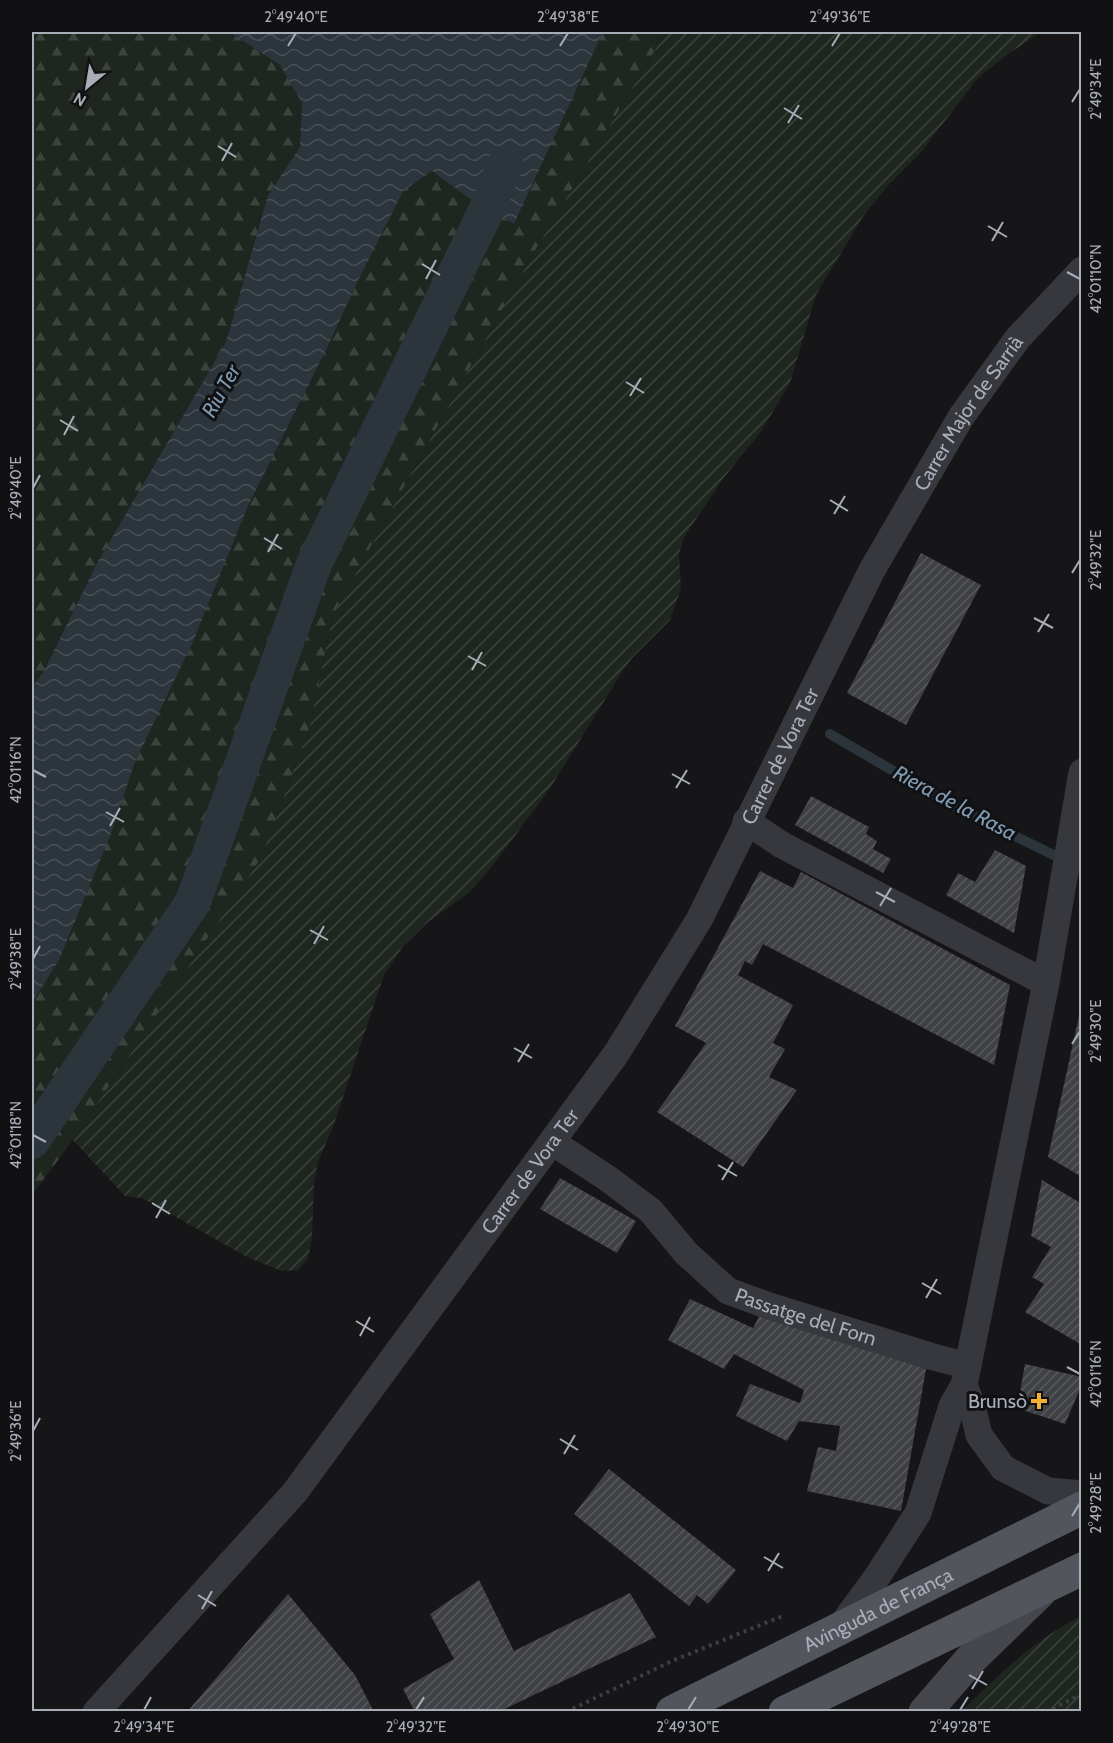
<svg xmlns="http://www.w3.org/2000/svg" width="1113" height="1743" font-family="Cabin,sans-serif">
	<defs>
		<pattern id="forest-firs" width="22" height="20" patternUnits="userSpaceOnUse" patternTransform="scale(1.5)"><rect width="22" height="20" fill="#1e261f"/><path d="M5 1l3.5 6h-7zM16 11l3.5 6h-7z" fill="#3c433d"/></pattern>
		<pattern id="garden-furrows" width="10" height="10" patternUnits="userSpaceOnUse" patternTransform="scale(1.5)"><rect width="10" height="10" fill="#1e261f"/><path d="M-1 1l2-2M0 10L10 0M9 11l2-2" fill="none" stroke="#3c433d"/></pattern>
		<pattern id="water-waves" width="16" height="10" patternUnits="userSpaceOnUse" patternTransform="scale(1.5)"><rect width="16" height="10" fill="#2c353c"/><path d="M0 5q4-4 8 0t8 0" fill="none" stroke="#485056"/></pattern>
		<pattern id="building-hatch" width="6" height="6" patternUnits="userSpaceOnUse" patternTransform="scale(1.5)"><rect width="6" height="6" fill="#404145"/><path d="M-1 1l2-2M0 6l6-6M5 7l2-2" fill="none" stroke="#595a5e"/></pattern>
	</defs>
	<rect width="100%" height="100%" fill="#161618"/>
	<g fill="url(#forest-firs)">
		<path d="M32,32h197l51,33 22,38 -2,44 -32,48 -42,147 -130,223 -52,106 -12,16z"/>
		<path d="M603,32h63l-133,222 -200,361 -24,114 -48,129 -188,282 -41,55v-192l27,-43 52,-126 24,-72 57,-118 56,-138 79,-158 31,-67 45,-91 29,-19 35,26 47,27z"/>
	</g>
	<g fill="url(#garden-furrows)">
		<path d="M666,32h375l-37,25 -27,22 -55,72 -36,37 -22,27 -48,80 -26,88 -30,50 -35,43 -41,61 -5,17 2,35 -11,31 -37,37 -11,15 -73,118 -56,75 -23,27 -42,30 -25,24 -19,29 -51,152 -15,35 -4,20 -2,57 -4,19 -10,12 -16,1 -33,-13 -107,-60 -17,-2 -52,-56 188,-282 48,-129 24,-114 200,-361z"/>
		<path d="M1081,1616v95h-119c37,-37 72,-71 119,-95z"/>
	</g>
	<path fill="url(#water-waves)" d="M229,32h374l-89,192 -47,-27 -35,-26 -29,20 -45,90 -31,67 -79,158 -56,138 -57,118 -24,72 -52,126 -27,43v-316l12,-16 52,-106 130,-223 42,-147 32,-48 2,-44 -22,-38z"/>
	<g fill="none" stroke-linecap="round" stroke-linejoin="round">
		<path stroke="#2c353c" stroke-width="10" d="M830,734l120,70 132,65"/>
		<path stroke="#2c353c" stroke-width="36" d="M32,1141l161,-239 121,-338 173,-355 19,-46"/>
	</g>
	<g fill="url(#building-hatch)">
		<path d="M921,553l60,32 -75,140 -59,-32z"/>
		<path d="M811,796l58,31 -3,7 11,7 -4,8 18,10 -8,14 -88,-48z"/>
		<path d="M995,850l31,16 -12,67 -68,-38 12,-22 17,9z"/>
		<path d="M760,871l33,17 8,-16 209,113 -16,80 -231,-121 -11,21 -7,-4 -7,14 55,30 -20,38 12,6 -16,28 28,13 -54,77 -86,-55 49,-69 -31,-17z"/>
		<path d="M1081,1007h1v170l-34,-20z"/>
		<path d="M560,1178l76,43 -19,32 -77,-44z"/>
		<path d="M1042,1180l40,24v141l-57,-33 19,-28 -12,-7 19,-30 -20,-11z"/>
		<path d="M690,1299l63,29 9,-17 164,58 -25,142 -94,-20 11,-44 18,4 4,-25 -41,-5 -12,20 -51,-25 14,-32 50,19 4,-13 -70,-36 -10,15 -56,-29z"/>
		<path d="M1025,1364l57,13v7l-17,40 -48,-16z"/>
		<path d="M609,1469l127,101 -28,34 -11,-9 -8,11 -115,-92z"/>
		<path d="M479,1580l35,71 116,-58 26,44 -158,75h-83l-12,-23 51,-30 -24,-45z"/>
		<path d="M288,1594l67,81 19,37h-187z"/>
	</g>
	<g fill="none" stroke-linecap="round" stroke-linejoin="round">
		<g stroke="#3d3f44" stroke-width="4" stroke-dasharray="3 4.5" stroke-linecap="butt">
			<path d="M566,1712l106,-51 113,-46"/>
			<path d="M1046,1712l36,-18"/>
		</g>
		<g stroke="#37383d" stroke-width="27">
			<path d="M746,821l36,24 264,138"/>
			<path id="s1" d="M552,1142l55,36 44,33 35,42 42,38 41,15 161,50 38,10"/>
			<path d="M964,1385l8,20 7,30 24,33 45,23 34,3"/>
			<path d="M841,1626l36,-49 41,-64 34,-107 12,-21 82,-402 36,-211"/>
			<path id="s2" d="M96,1712l199,-220 321,-438 83,-134 173,-350 89,-153 57,-79 64,-68"/>
		</g>
		<path stroke="#45474d" stroke-width="33" d="M925,1712l46,-53 69,-67"/>
		<g stroke="#53555c" stroke-width="33">
			<path id="s3" d="M672,1712l410,-204"/>
			<path d="M785,1712l297,-143"/>
		</g>
	</g>
	<path fill="none" stroke="#a8adb8" stroke-width="2" d="M288,46l8,-13M560,46l8,-13M832,46l8,-13M1072,102l8,-13M784,108l18,11M788,123l11,-18M218,146l18,11M222,161l10,-18M988,226l19,11M992,241l11,-19M422,264l18,11M1067,272l13,7M426,279l10,-19M626,382l18,11M630,396l11,-18M60,420l18,11M64,435l10,-19M33,488l7,-13M830,500l18,11M834,514l11,-18M264,538l18,11M268,552l10,-18M1072,573l8,-13M1034,618l19,10M1038,632l11,-18M468,656l18,10M472,670l10,-18M33,770l13,7M672,774l18,10M676,788l11,-18M106,812l18,10M110,826l10,-18M876,892l19,10M880,906l11,-18M310,930l18,10M314,944l10,-18M33,959l7,-13M1072,1044l8,-13M514,1048l18,10M518,1062l11,-18M33,1135l13,7M718,1165l19,11M722,1180l11,-18M152,1203l18,11M156,1218l10,-18M922,1283l19,11M926,1298l11,-19M356,1321l18,11M360,1336l10,-19M1067,1367l13,7M33,1431l7,-13M560,1439l18,11M564,1454l11,-19M1072,1516l8,-13M764,1557l19,11M768,1571l11,-18M198,1595l18,11M202,1609l10,-18M969,1675l18,10M972,1689l11,-18M144,1710l7,-13M416,1710l8,-13M688,1710l8,-13M960,1710l8,-13"/>
	<path fill="#f2b134" stroke="#111113" stroke-width="2" d="M1036 1392h6v6h6v6h-6v6h-6v-6h-6v-6h6z"/>
	<g text-anchor="middle" stroke-width="6" stroke-linejoin="round" paint-order="stroke">
		<g font-size="20" fill="#a8adb8" stroke="#111113">
			<text dy="7" stroke="none"><textPath href="#s2" startOffset="1572">Carrer Major de Sarrià</textPath></text>
			<text dy="7" stroke="none"><textPath href="#s2" startOffset="1180">Carrer de Vora Ter</textPath></text>
			<text dy="7" stroke="none"><textPath href="#s2" startOffset="694">Carrer de Vora Ter</textPath></text>
			<text dy="7" stroke="none"><textPath href="#s1" startOffset="314">Passatge del Forn</textPath></text>
			<text dy="7" stroke="none"><textPath href="#s3" startOffset="230">Avinguda de França</textPath></text>
		</g>
		<g font-size="20" fill="#a8adb8" stroke="#111113" text-anchor="end">
			<text x="1027" y="1408">Brunsò</text>
		</g>
		<g font-size="21" font-style="italic" fill="#7f9bb3" stroke="#111113">
			<text transform="translate(221 391) rotate(-61)" y="7">Riu Ter</text>
			<text transform="translate(955 803) rotate(28)" y="7">Riera de la Rasa</text>
		</g>
	</g>
	<rect width="1113" height="1743" fill="none" stroke="#111113" stroke-width="66"/>
	<g transform="translate(87 87) rotate(210)" stroke="#111113" stroke-width="4.5" paint-order="stroke">
	<path d="M0-4.5L10 22L0 15L-10 22Z" fill="#a8adb8"/>
	<text y="-9" font-size="16" font-weight="bold" text-anchor="middle" fill="#a8adb8">N</text>
	</g>
	<rect x="33" y="33" width="1047" height="1677" fill="none" stroke="#a8adb8" stroke-width="2"/>
	<g font-size="15" text-anchor="middle" fill="#a8adb8">
		<text x="296" y="22">2°49'40"E</text>
		<text x="568" y="22">2°49'38"E</text>
		<text x="840" y="22">2°49'36"E</text>
		<text transform="translate(1096 89) rotate(-90)" y="5">2°49'34"E</text>
		<text transform="translate(1096 279) rotate(-90)" y="5">42°01'10"N</text>
		<text transform="translate(16 488) rotate(-90)" y="5">2°49'40"E</text>
		<text transform="translate(1096 560) rotate(-90)" y="5">2°49'32"E</text>
		<text transform="translate(16 770) rotate(-90)" y="5">42°01'16"N</text>
		<text transform="translate(16 959) rotate(-90)" y="5">2°49'38"E</text>
		<text transform="translate(1096 1031) rotate(-90)" y="5">2°49'30"E</text>
		<text transform="translate(16 1135) rotate(-90)" y="5">42°01'18"N</text>
		<text transform="translate(1096 1374) rotate(-90)" y="5">42°01'16"N</text>
		<text transform="translate(16 1431) rotate(-90)" y="5">2°49'36"E</text>
		<text transform="translate(1096 1503) rotate(-90)" y="5">2°49'28"E</text>
		<text x="144" y="1732">2°49'34"E</text>
		<text x="416" y="1732">2°49'32"E</text>
		<text x="688" y="1732">2°49'30"E</text>
		<text x="960" y="1732">2°49'28"E</text>
	</g>
</svg>
